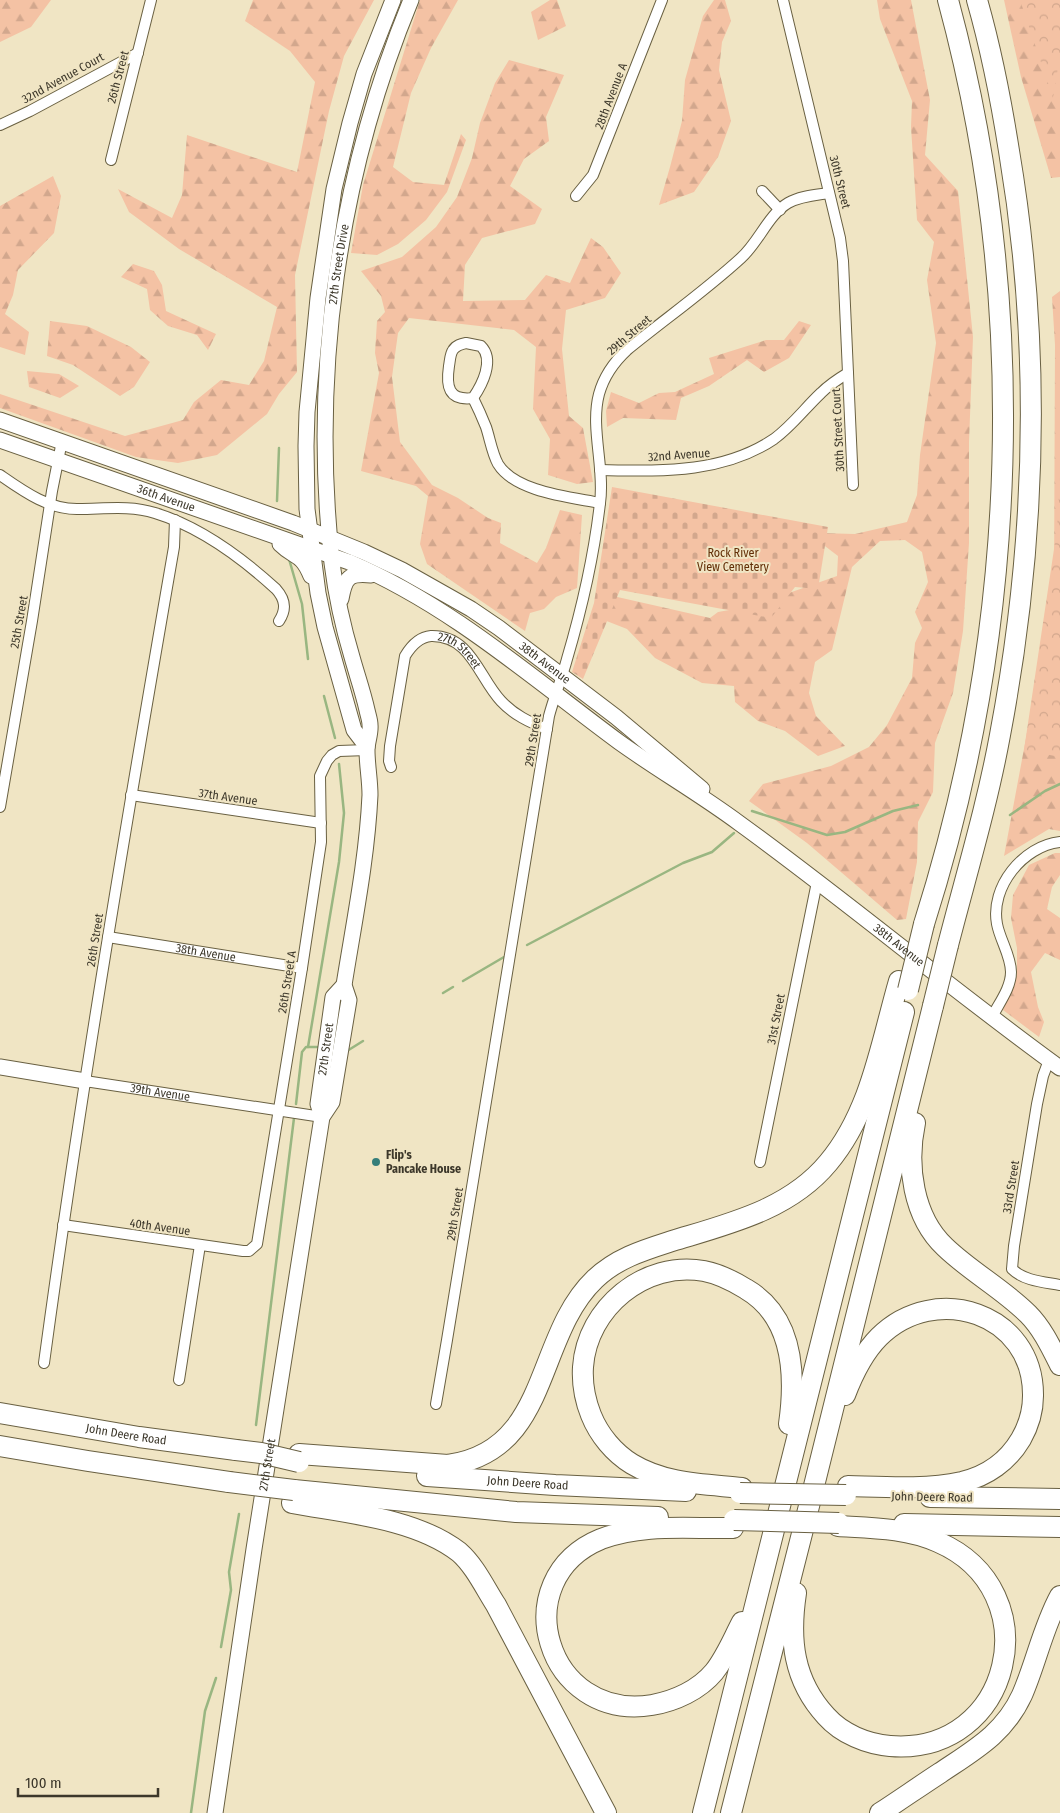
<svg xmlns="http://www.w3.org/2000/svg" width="1060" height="1813" font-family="'Fira Sans Condensed',sans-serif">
	<defs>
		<pattern id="forest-firs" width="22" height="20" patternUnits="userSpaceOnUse" patternTransform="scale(1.25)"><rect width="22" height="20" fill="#f4c2a4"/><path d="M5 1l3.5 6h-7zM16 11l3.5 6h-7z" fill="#d2a78d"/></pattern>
		<pattern id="cemetery-stones" width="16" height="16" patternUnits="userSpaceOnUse" patternTransform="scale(1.25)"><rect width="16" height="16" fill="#f4c2a4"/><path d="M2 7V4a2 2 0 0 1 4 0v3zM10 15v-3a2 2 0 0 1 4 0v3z" fill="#d2a78d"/></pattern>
		<pattern id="park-crowns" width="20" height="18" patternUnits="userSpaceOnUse" patternTransform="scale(1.25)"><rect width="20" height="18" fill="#f4c2a4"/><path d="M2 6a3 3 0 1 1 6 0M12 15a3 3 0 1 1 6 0" fill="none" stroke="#d2a78d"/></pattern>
	</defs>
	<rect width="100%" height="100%" fill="#f0e5c4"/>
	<g fill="url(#forest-firs)">
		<path d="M0,0h51l-20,27 -31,15z"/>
		<path d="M253,0h121l-30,56 -15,55 -34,164 2,97 -18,22 -12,20 -50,41 -39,8 -42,-6 -136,-49v-14l125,42 58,-16 11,-18 27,-22 28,5 15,-24 13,-54 -98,-58 -50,-37 -11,-23 54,29 10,-23 5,-60 110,37 18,-90 -25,-31 -45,-30z"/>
		<path d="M420,0h38l-27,48 -20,45 -18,74 20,15 31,3 17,-51 5,6 -19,52 -21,28 -28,24 -21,11 -26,-2 12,-68z"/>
		<path d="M550,0h7l9,26 -28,14 -7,-28z"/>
		<path d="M714,0h11l6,21 -9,21 -3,28 12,51 -13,36 -24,35 -35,13 11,-38 12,-46 3,-41 18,-64z"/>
		<path d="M877,0h34l19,100 -5,55 33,36 15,146 -4,105v101l-6,88 -10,62 -18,50 -2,49 -15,30 -1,40 -11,57 -9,1 -90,-77 -58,-42 14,-17 68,-18 38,-19 18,-22 25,-47 3,-35 7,-15 -7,-16 13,-30 -6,-30 -17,-12 -25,1 -28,26 -20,83 -17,12 -6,31 7,23 29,30 -27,10 -33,-25 -27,-10 -23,-19 -1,-16 -32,-3 -47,-25 -28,-29 -23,-9 9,-24 97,22 8,-6 34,-6 85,-30 1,-20 -21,-16 3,-7 35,1 52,-12 10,-27 3,-40 16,-112 -9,-63 7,-38 -17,-22 -6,-93 1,-26 -32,-82z"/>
		<path d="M1004,0h56v177l-9,1 -30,-101z"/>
		<path d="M509,60l55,15 -18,42 3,24 -25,18 -14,27 32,23 -7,15 -53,14 -17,27 -2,36 62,-1 21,-25 24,8 21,-45 12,9 18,26 -16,25 -39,12 -4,39 7,67 14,12 10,54 -16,2 -29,-9 2,-36 -17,-30 3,-62 -22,-17 -105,-12 -11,15 -6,44 8,65 32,43 26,13 30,20 13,5 -1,20 37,20 9,-15 14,-38 22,5 -5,73 -21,9 -12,12 -14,4 -5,18 -98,-67 -7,-20 8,-48 -12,-10 -55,-15 18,-98 -4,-20 2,-32 8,-9 -4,-16 -20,-25 41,-14 34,-30 21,-30 15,-39 8,-35 15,-40z"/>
		<path d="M53,176l8,20 -7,37 -36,37 -5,25 -8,19 24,18 -4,23 -25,-8v-141z"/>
		<path d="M133,264l21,7 8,14 4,26 50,23 -8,16 -11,-15 -29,-9 -18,-16 -3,-21 -26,-12z"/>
		<path d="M1060,291v540l-11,-2 -45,27 50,-268 1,-243 -3,-48z"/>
		<path d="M50,321l37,5 44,21 19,15 -16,25 -14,9 -47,-31 -26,-9z"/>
		<path d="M799,321l12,4 -22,33 -25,14 -17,-12 -38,26 -28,12 -5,22 -53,-2 -16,9 -1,-16 5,-19 28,11 20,-10 16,-1 39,-18 -5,-16 57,-18h18z"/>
		<path d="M27,371l32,3 20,12 -19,12 -31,-11z"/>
		<path d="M1055,853h5v22l-8,12 -5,22 13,9v42l-15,-7 -14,19 7,35 6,15 -5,15 -36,-27 14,-36v-26l-6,-30 2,-23 16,-30z"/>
	</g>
	<path fill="url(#cemetery-stones)" d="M612,487l216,40 -10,62 -23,-2 -24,31 -151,-28 -37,89 -11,-7 22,-69z"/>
	<g fill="url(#park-crowns)">
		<path d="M1020,0h40v55l-7,43z"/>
		<path d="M1060,478v279l-36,-7 33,-221z"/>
	</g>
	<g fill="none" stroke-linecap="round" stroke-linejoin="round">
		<g stroke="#99b681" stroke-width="2.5">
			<path d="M277,501l2,-53"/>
			<path d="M289,559l13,45 6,55"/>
			<path d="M324,696l11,42"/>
			<path d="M752,811l75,24 18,-3 48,-21 25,-6"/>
			<path d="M1010,815l35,-24 15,-7"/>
			<path d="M527,945l156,-82 29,-11 22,-19"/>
			<path d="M463,981l41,-24"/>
			<path d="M443,993l10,-6"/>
			<path d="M308,1047l31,-185 5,-49 -5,-49"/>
			<path d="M347,1051l16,-10"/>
			<path d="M296,1104l6,-52 4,-5h11"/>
			<path d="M256,1425l38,-307"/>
			<path d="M221,1647l10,-57 -2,-18 10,-58"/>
			<path d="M191,1813l14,-102 11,-33"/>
		</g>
		<defs>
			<g id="street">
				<path d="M783,0l57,238 3,23 10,224"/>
				<path d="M0,125l30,-14 108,-58"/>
				<path d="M111,160l40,-160"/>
				<path d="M762,191l18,19"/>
				<path d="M576,196l17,-21 69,-175"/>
				<path d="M466,343l15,3c14,14 1,39 -8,52 -25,3 -27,-12 -24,-32 1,-5 1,-12 4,-16 3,-5 8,-6 13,-7z"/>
				<path d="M473,398c5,10 9,19 13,29 4,12 6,26 12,37 17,28 72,33 102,39"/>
				<path d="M600,470c60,1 122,4 174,-31 18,-13 31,-31 47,-46 8,-8 17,-14 27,-20"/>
				<path d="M0,475c23,16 49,35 79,34 25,0 51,-4 76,4 46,14 86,44 121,76 9,10 11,20 3,32"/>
				<path id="s1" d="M391,767l-2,-6 1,-15 15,-90c6,-10 14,-19 26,-20 40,-1 48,42 70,65 13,14 28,21 46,28"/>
				<path d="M131,795l190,28"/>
				<path d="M0,807l32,-186 20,-130 10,-50"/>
				<path id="s2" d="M108,937l194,31"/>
				<path d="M992,1017c7,-14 19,-29 19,-45 0,-16 -11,-32 -14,-48 -7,-37 26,-78 63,-82"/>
				<path d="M1049,1060l-6,16 -6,28 -23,142 -2,23c12,12 32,13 48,16"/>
				<path id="s3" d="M85,1081l237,36"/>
				<path d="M760,1162l57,-280"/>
				<path d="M63,1225l180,26h6l8,-7 45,-276 19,-126 -1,-66 7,-15 5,-6 7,-4 28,-1"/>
				<path d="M44,1363c37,-273 83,-545 130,-816l1,-27"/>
				<path d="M179,1380l21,-135"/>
				<path d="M436,1404l11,-64 102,-624c5,-19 13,-38 18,-57 15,-51 27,-103 33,-156 5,-35 -10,-75 -1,-109 5,-18 15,-32 28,-44 38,-31 78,-59 114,-92 18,-16 27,-43 47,-55 12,-7 28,-8 41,-10"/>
			</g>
			<g id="secondary">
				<path id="s4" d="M0,420l293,103 71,29 38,18 69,39 28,19 117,89 86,72"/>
				<path id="s5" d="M0,440l349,122c101,43 182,115 270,180 39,28 81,52 120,81 109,79 212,166 321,245"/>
				<path d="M280,544c15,15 21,8 31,32"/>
				<path d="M341,599c4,-22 8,-26 30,-24"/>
				<path d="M367,747l-13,-17 -29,-103 -7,-34 -11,-84 -1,-63 1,-34 11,-114 16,-109 16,-66 14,-49 29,-74"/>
				<path d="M0,1067l85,14"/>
				<path id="s6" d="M322,1117l-4,-13 15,-107 11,-12"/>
				<path id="s7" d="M215,1813l39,-264 68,-432 10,-15 17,-102 -5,-15c10,-63 23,-126 26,-190 0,-15 -3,-30 -3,-45 0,-8 4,-17 3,-25 0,-5 -2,-10 -3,-15 -4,-18 -10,-35 -15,-53 -9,-30 -16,-62 -20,-94 -21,-190 6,-386 79,-563"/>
			</g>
			<g id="highway">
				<path d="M924,924c95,-299 106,-621 24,-924"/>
				<path d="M948,945c18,-70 39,-139 52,-210 37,-195 42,-388 9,-584 -8,-51 -18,-102 -32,-151"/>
				<path d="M915,1123c-9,42 -2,94 30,124 26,25 58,42 83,67 14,14 23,33 32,51"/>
				<path d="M845,1395c8,-21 18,-42 34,-58 56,-56 155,-24 154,59 0,15 -4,29 -12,43 -13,22 -34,37 -59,43 -37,8 -77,5 -114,4"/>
				<path id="s8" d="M0,1413l139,24 97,13"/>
				<path d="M0,1446l88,15 141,21"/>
				<path d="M299,1454l149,11c103,-14 86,-128 147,-186 22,-21 49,-29 77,-38 56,-17 117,-31 156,-78 43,-51 53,-120 71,-182"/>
				<path id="s9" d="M427,1476l128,9 131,6"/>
				<path d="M742,1488c-38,-4 -77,-4 -110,-24 -18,-11 -33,-29 -41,-49 -6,-15 -9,-32 -8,-48 4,-59 62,-107 121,-96 16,3 29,10 42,18 48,28 50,86 43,135"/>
				<path d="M294,1490l222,22 142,5"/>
				<path d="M930,1497l130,2"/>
				<path d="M292,1503c54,10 123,15 167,49 16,14 26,36 37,53l110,208"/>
				<path d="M904,1524l156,3"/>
				<path d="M733,1528c-44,1 -90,-5 -132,11 -97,40 -55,183 51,166 23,-4 47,-15 62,-33 12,-15 19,-33 28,-50"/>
				<path d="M796,1593c-7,46 -3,87 30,123 16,18 41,28 64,30 122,10 161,-155 48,-204 -31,-14 -66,-14 -100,-16"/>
				<path d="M703,1813l201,-801"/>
				<path d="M731,1813l78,-307 124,-500"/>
				<path d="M880,1813c20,-13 40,-27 60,-40 34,-23 64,-39 82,-78 14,-32 21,-68 38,-99"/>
			</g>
		</defs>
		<use href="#street" stroke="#696042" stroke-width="12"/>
		<use href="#secondary" stroke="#696042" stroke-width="17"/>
		<use href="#highway" stroke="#696042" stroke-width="22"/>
		<use href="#street" stroke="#fff" stroke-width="10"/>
		<use href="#secondary" stroke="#fff" stroke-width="15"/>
		<use href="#highway" stroke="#fff" stroke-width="20"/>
		<defs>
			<g id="highway-bridge">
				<path d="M908,990l16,-66"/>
				<path d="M933,1006l15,-61"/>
				<path d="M236,1450l25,3 38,9"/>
				<path d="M229,1482l65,8"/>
				<path d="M740,1493l106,2"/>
				<path d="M734,1520l105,3"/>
			</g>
		</defs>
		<use href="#highway-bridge" stroke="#696042" stroke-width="22" stroke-linecap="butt"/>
		<use href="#highway-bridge" stroke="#fff" stroke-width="20"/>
	</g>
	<circle fill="#357e7a" stroke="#f0e5c4" stroke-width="2" cx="376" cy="1162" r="5"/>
	<g text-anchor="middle" stroke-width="4" stroke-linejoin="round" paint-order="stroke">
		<g font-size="12" fill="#3c372a" stroke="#f0e5c4">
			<text transform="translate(118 77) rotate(-75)" y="4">26th Street</text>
			<text transform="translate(63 78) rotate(-29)" y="4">32nd Avenue Court</text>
			<text transform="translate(611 96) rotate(-69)" y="4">28th Avenue A</text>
			<text transform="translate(840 182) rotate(76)" y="4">30th Street</text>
			<text dy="4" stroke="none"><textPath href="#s7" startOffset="1570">27th Street Drive</textPath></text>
			<text transform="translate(629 335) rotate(-41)" y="4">29th Street</text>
			<text transform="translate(838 430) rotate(-93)" y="4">30th Street Court</text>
			<text transform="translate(679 455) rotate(-4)" y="4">32nd Avenue</text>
			<text dy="4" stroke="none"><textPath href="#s5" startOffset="176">36th Avenue</textPath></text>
			<text transform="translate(19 622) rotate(-80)" y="4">25th Street</text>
			<text dy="4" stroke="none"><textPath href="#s1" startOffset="180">27th Street</textPath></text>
			<text dy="4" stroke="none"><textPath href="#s4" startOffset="600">38th Avenue</textPath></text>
			<text transform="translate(533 740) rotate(-81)" y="4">29th Street</text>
			<text transform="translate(228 797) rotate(8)" y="4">37th Avenue</text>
			<text transform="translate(95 940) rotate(-81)" y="4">26th Street</text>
			<text dy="4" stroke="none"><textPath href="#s5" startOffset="1041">38th Avenue</textPath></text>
			<text dy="4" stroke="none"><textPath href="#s2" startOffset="99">38th Avenue</textPath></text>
			<text transform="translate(287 982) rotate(-81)" y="4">26th Street A</text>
			<text transform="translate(776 1019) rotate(-79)" y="4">31st Street</text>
			<text dy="4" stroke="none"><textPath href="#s6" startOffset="69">27th Street</textPath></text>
			<text dy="4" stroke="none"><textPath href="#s3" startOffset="76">39th Avenue</textPath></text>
			<text transform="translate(1011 1187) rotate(-81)" y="4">33rd Street</text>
			<text transform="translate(455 1214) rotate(-81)" y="4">29th Street</text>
			<text transform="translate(160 1227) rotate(8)" y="4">40th Avenue</text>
			<text dy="4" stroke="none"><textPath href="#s8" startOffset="128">John Deere Road</textPath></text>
			<text dy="4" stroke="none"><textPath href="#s7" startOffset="352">27th Street</textPath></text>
			<text dy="4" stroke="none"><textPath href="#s9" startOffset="101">John Deere Road</textPath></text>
			<text transform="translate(932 1497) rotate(1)" y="4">John Deere Road</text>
		</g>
		<g font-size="12" fill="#633008" stroke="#f0e5c4">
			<text x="733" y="557">Rock River<tspan x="733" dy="14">View Cemetery</tspan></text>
		</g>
		<g font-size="12" font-weight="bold" fill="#3c372a" stroke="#f0e5c4" text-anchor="start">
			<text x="386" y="1159">Flip's<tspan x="386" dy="14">Pancake House</tspan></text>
		</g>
	</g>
	<path d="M18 1788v8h140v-8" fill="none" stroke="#3c372a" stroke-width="2.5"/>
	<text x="25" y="1788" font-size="15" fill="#3c372a" stroke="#f0e5c4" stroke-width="4" paint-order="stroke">100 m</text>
</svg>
